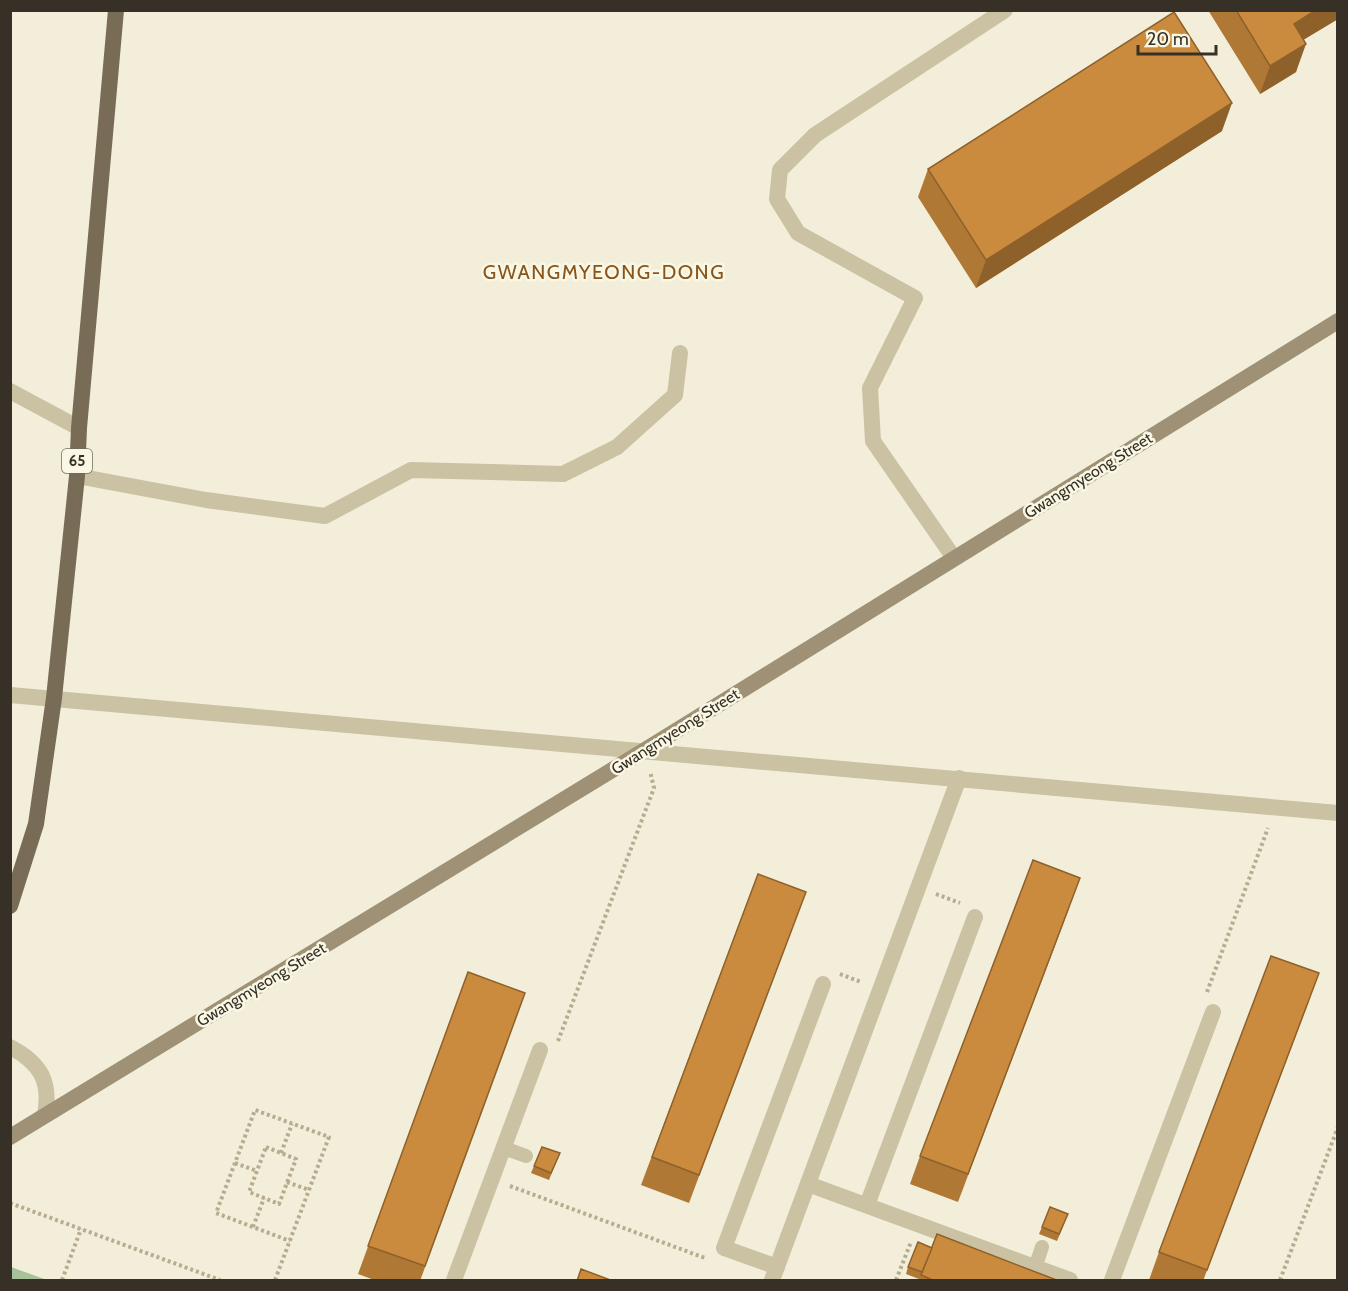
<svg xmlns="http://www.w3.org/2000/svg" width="1348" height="1291" font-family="Cabin,sans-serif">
	<defs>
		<pattern id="park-tufts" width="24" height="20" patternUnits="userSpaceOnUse" patternTransform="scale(1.5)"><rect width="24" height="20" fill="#a7c298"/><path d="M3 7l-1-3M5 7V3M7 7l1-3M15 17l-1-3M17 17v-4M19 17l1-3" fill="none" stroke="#899e7c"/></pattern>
	</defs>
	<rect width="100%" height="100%" fill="#f2eed9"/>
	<path fill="url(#park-tufts)" d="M11,1267l36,13h-36z"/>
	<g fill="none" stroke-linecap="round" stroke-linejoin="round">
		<g stroke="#b7ac8f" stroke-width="4" stroke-dasharray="3 3" stroke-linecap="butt">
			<path d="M936,894l24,9"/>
			<path d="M840,974l21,8"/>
			<path d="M1207,992l61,-164"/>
			<path d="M558,1041l96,-253 -4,-17"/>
			<path d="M266,1147l30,12 -17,45 -30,-12z"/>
			<path d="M281,1153l11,-29"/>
			<path d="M235,1163l22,8"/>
			<path d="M287,1182l22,8"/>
			<path d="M510,1186l195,72"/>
			<path d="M10,1203l210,77"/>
			<path d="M253,1227l11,-29"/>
			<path d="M62,1280l19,-51"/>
			<path d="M275,1280l54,-143 -74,-27 -39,103 74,28"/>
			<path d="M896,1280l15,-38"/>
			<path d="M1280,1280l58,-153"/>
		</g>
		<g stroke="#cbc2a4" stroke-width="14">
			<path d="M504,1148l22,8"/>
			<path d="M1035,1268l7,-21"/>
		</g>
		<g stroke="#cbc2a4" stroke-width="16">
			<path d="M77,476l129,24 119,16 86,-46 152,4 54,-27 58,-52 5,-42"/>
			<path d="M954,558l-81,-117 -3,-53 45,-90 -117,-65 -21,-34 3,-29 35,-35 190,-125"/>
			<path d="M10,1047c31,16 41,35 35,68"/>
			<path d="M808,1184l262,96"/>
			<path d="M867,1205l108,-288"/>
			<path d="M777,1267l-53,-19 99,-264"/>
			<path d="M454,1280l86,-230"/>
			<path d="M772,1280l187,-502"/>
			<path d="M1112,1280l101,-268"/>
		</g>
		<g stroke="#cbc2a4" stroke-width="16">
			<path d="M10,391l69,37"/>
			<path d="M10,695l1328,118"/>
		</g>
		<path stroke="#9e9176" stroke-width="16" d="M10,1137l635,-387 693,-429"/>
		<path stroke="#796c57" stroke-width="16" d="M10,906l26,-82 18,-126 23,-222 2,-48 37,-418"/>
	</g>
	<g fill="#af7835">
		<path d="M1208,10h130v9l-35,21 -7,32 -36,22z"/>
		<path d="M1222,131l-246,157 -58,-91 10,-28z"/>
		<path d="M758,874l48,18 -117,311 -48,-18z"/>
		<path d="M1070,906l-112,296 -48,-18 10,-28z"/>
		<path d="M468,972l57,21 -105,288h-43l-19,-7z"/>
		<path d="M1309,1001l-106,280h-52l-2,-1 10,-28z"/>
		<path d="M542,1147l18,6 -11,27 -18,-7z"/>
		<path d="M1065,1222l-8,19 -18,-7 3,-7z"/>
		<path d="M932,1248l127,33h-140v-2l-13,-5 2,-7z"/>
	</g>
	<g fill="#8e612b">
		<path d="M1316,10h22v9l-55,33 11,-28z"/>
		<path d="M1306,44l-10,28 -36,22 10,-28z"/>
		<path d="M1232,103l-10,28 -246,157 10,-28z"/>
	</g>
	<g fill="#cb8b3e" stroke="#8e612b" stroke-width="1.5">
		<path d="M1236,10h80l-22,14 12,20 -36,22z"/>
		<path d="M1174,12l58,91 -246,157 -58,-91z"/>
		<path d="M1033,860l47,18 -112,296 -48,-18z"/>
		<path d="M758,874l48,18 -107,283 -47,-18z"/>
		<path d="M1271,956l48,17 -112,297 -48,-18z"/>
		<path d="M468,972l57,21 -100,273 -57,-20z"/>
		<path d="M542,1147l18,6 -9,20 -17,-7z"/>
		<path d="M1050,1207l18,7 -9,20 -17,-7z"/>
		<path d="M937,1234l122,47h-124l-14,-6z"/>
		<path d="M918,1242l14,6 -10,24 -14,-5z"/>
		<path d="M581,1269l32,12h-36z"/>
	</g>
	<g text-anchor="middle" stroke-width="5" stroke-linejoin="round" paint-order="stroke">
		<rect fill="#faf7e5" stroke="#716c5f" stroke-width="1.5" x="62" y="449" width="30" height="24" rx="4.5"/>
		<g font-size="15" font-weight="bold" fill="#363026">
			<text x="77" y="466">65</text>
		</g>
		<g font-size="16" fill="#363026" stroke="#faf7e5">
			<text transform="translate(1088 475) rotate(-32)" y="6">Gwangmyeong Street</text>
			<text transform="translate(675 731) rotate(-32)" y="6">Gwangmyeong Street</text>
			<text transform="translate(261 984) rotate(-31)" y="6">Gwangmyeong Street</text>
		</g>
		<g font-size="20" letter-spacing="1.5" fill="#88561c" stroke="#faf7e5">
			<text x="604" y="279">GWANGMYEONG-DONG</text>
		</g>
	</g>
	<rect width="1348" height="1291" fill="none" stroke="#363026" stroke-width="24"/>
	<path d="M1138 45v9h78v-9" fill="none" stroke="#363026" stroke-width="3"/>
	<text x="1147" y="45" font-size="18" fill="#363026" stroke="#faf7e5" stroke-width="4.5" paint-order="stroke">20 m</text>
</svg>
